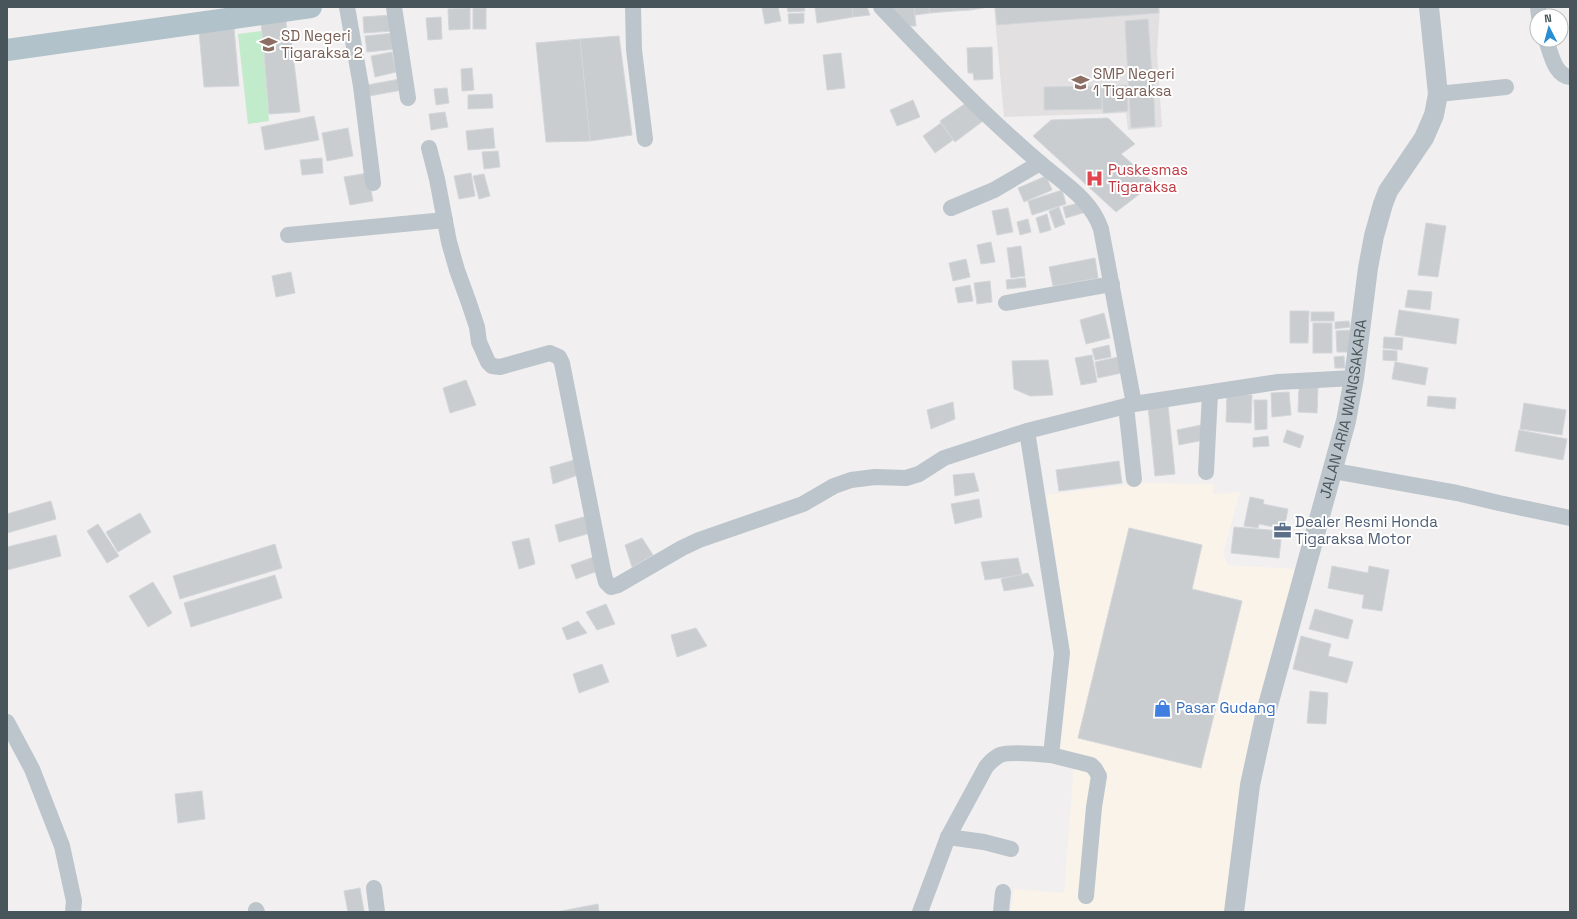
<svg xmlns="http://www.w3.org/2000/svg" width="1577" height="919" font-family="'Space Grotesk',sans-serif">
	<rect width="100%" height="100%" fill="#f1efef"/>
	<path fill="#faf3ea" d="M1141,483l72,1v10l27,-2 -17,61 5,12 67,4 -50,213 -18,130h-216l3,-23 50,4 10,-127 -15,-2 11,-112 -24,-157z"/>
	<path fill="#e2e0e1" d="M994,7h166l-3,45 5,75 -34,3 -2,-17 -122,4z"/>
	<path fill="#c1ebcb" d="M262,31l7,90 -21,3 -10,-90z"/>
	<g fill="#c9cdd0" stroke="#d3d6da">
		<path d="M769,7h9l3,14 -16,3 -3,-16z"/>
		<path d="M787,7h17l1,4 -17,1z"/>
		<path d="M815,7h37l1,10 -36,6z"/>
		<path d="M852,7h15l3,8 -17,2z"/>
		<path d="M885,7h29l2,19h-16z"/>
		<path d="M914,7h15l1,6 -15,2z"/>
		<path d="M929,7h24l1,4 -24,2z"/>
		<path d="M953,7h17l1,3 -17,1z"/>
		<path d="M970,7h18l-17,3z"/>
		<path d="M995,7h163l1,6 -162,12z"/>
		<path d="M470,8v21l-21,1 -1,-21z"/>
		<rect x="473" y="8" width="13" height="21"/>
		<path d="M804,13v10l-15,1 -1,-10z"/>
		<path d="M391,15l1,16 -28,2 -1,-16z"/>
		<path d="M441,17l1,22 -14,1 -2,-22z"/>
		<path d="M1148,19l4,57 -24,1 -3,-56z"/>
		<path d="M286,20l1,19 -24,2 -2,-18z"/>
		<path d="M234,28l5,58 -35,1 -5,-56z"/>
		<path d="M395,33l2,16 -30,3 -2,-16z"/>
		<path d="M619,36l13,99 -42,6 -10,-102z"/>
		<path d="M291,38l9,74 -31,2 -6,-73z"/>
		<path d="M580,39l10,102 -44,1 -10,-99z"/>
		<path d="M992,47l1,32 -19,1 -1,-7h-5l-1,-25z"/>
		<path d="M392,52l4,20 -21,5 -4,-21z"/>
		<path d="M841,53l4,35 -18,2 -4,-35z"/>
		<path d="M472,68l2,22 -12,1 -1,-22z"/>
		<path d="M1153,77l2,49 -24,2 -3,-49z"/>
		<path d="M400,79l2,11 -38,7 -2,-11z"/>
		<path d="M1127,85l1,26 -25,2 -1,-27z"/>
		<path d="M1101,86l1,23 -58,1v-23z"/>
		<path d="M447,88l2,15 -13,2 -2,-16z"/>
		<path d="M492,94l1,14 -25,1v-14z"/>
		<path d="M913,100l7,17 -23,9 -7,-16z"/>
		<path d="M969,101l14,20 -28,21 -15,-21z"/>
		<path d="M445,112l3,15 -17,3 -2,-16z"/>
		<path d="M314,116l5,24 -54,10 -4,-23z"/>
		<path d="M1108,118l27,26 -14,10 33,29 -38,29 -83,-76 18,-16z"/>
		<path d="M941,123l12,17 -18,13 -12,-17z"/>
		<path d="M348,128l5,28 -26,5 -5,-28z"/>
		<path d="M493,128l2,20 -27,2 -2,-19z"/>
		<path d="M498,151l2,16 -16,2 -2,-17z"/>
		<path d="M322,158l1,15 -21,2 -2,-15z"/>
		<path d="M368,173l5,28 -23,4 -6,-28z"/>
		<path d="M471,173l4,23 -16,3 -5,-23z"/>
		<path d="M484,174l6,22 -11,3 -6,-23z"/>
		<path d="M1046,176l6,14 -28,12 -6,-14z"/>
		<path d="M1062,190l4,14 -34,11 -4,-14z"/>
		<path d="M1083,202l3,10 -20,6 -3,-11z"/>
		<path d="M1059,207l6,17 -10,4 -6,-17z"/>
		<path d="M1008,208l5,24 -16,3 -5,-24z"/>
		<path d="M1047,214l4,16 -11,3 -4,-15z"/>
		<path d="M1028,219l3,13 -11,3 -3,-13z"/>
		<path d="M1426,223l20,3 -8,51 -20,-2z"/>
		<path d="M991,242l4,20 -14,2 -4,-19z"/>
		<path d="M1021,246l4,30 -14,2 -4,-30z"/>
		<path d="M1095,258l3,20 -45,8 -4,-19z"/>
		<path d="M966,259l4,18 -17,4 -4,-18z"/>
		<path d="M291,272l4,21 -19,4 -4,-21z"/>
		<path d="M1025,278l1,9 -19,2 -1,-9z"/>
		<path d="M990,281l2,21 -15,2 -3,-21z"/>
		<path d="M970,285l3,16 -15,2 -3,-15z"/>
		<path d="M1408,290l24,2 -2,18 -25,-3z"/>
		<path d="M1399,310l60,9 -3,25 -61,-9z"/>
		<path d="M1290,311h19l-1,32h-18z"/>
		<rect x="1311" y="312" width="23" height="9"/>
		<path d="M1104,313l6,25 -24,6 -6,-24z"/>
		<path d="M1349,321l1,6 -15,2v-7z"/>
		<rect x="1313" y="323" width="19" height="30"/>
		<path d="M1350,330l1,22h-14l-1,-21z"/>
		<path d="M1384,337l19,1 -1,12 -19,-2z"/>
		<path d="M1109,345l2,12 -16,3 -3,-11z"/>
		<path d="M1383,350l14,1v10l-14,-1z"/>
		<path d="M1092,355l5,27 -16,3 -6,-27z"/>
		<path d="M1123,356l3,16 -28,6 -3,-16z"/>
		<path d="M1344,356l1,12h-10l-1,-11z"/>
		<path d="M1048,360l5,35 -23,1 -16,-7 -2,-28z"/>
		<path d="M1395,362l33,6 -3,17 -33,-6z"/>
		<path d="M466,380l10,25 -26,8 -7,-25z"/>
		<path d="M1299,387h19l-1,26 -19,-1z"/>
		<path d="M1289,392l2,23 -19,2 -1,-24z"/>
		<path d="M1227,394l25,1 -1,28 -25,-1z"/>
		<path d="M1428,396l28,2 -1,11 -28,-3z"/>
		<path d="M1254,400h13v29l-12,1z"/>
		<path d="M953,402l2,17 -24,10 -4,-19z"/>
		<path d="M1524,403l42,7 -4,25 -42,-6z"/>
		<path d="M1168,405l7,69 -20,2 -7,-70z"/>
		<path d="M1201,425l3,15 -25,5 -2,-15z"/>
		<path d="M1287,430l17,6 -4,12 -17,-6z"/>
		<path d="M1519,430l48,9 -4,21 -48,-9z"/>
		<path d="M1268,436l1,10 -16,1v-9z"/>
		<path d="M574,460l4,15 -25,9 -3,-17z"/>
		<path d="M1119,461l3,22 -63,8 -3,-21z"/>
		<path d="M974,473l5,18 -24,5 -2,-21z"/>
		<path d="M1250,497l14,3 -1,4 25,5 -4,20 -25,-5 -1,4 -14,-2z"/>
		<path d="M979,499l3,18 -27,7 -4,-20z"/>
		<path d="M51,501l5,18 -49,14v-19z"/>
		<path d="M140,513l11,19 -33,20 -12,-20z"/>
		<path d="M587,516l7,16 -35,10 -4,-17z"/>
		<path d="M98,524l21,32 -12,7 -20,-32z"/>
		<path d="M1234,527l48,4 -3,27 -48,-5z"/>
		<path d="M1129,528l73,17 -10,44 50,12 -41,167 -123,-30z"/>
		<path d="M56,535l5,21 -54,14v-23z"/>
		<path d="M529,538l6,26 -16,5 -7,-27z"/>
		<path d="M642,538l11,17 -21,12 -7,-22z"/>
		<path d="M275,544l7,24 -102,31 -7,-23z"/>
		<path d="M594,557l6,13 -24,9 -5,-14z"/>
		<path d="M1018,558l4,17 -37,5 -4,-18z"/>
		<path d="M1332,566l36,7 1,-7 20,4 -7,41 -20,-3 2,-13 -36,-7z"/>
		<path d="M1028,573l6,13 -30,5 -3,-12z"/>
		<path d="M275,575l7,23 -91,29 -7,-24z"/>
		<path d="M153,582l19,31 -24,14 -19,-31z"/>
		<path d="M606,604l9,20 -18,6 -11,-18z"/>
		<path d="M1315,609l38,11 -5,19 -39,-10z"/>
		<path d="M578,621l9,12 -20,7 -5,-12z"/>
		<path d="M696,628l11,18 -30,11 -6,-22z"/>
		<path d="M1301,636l30,8 -3,12 25,6 -6,21 -54,-14z"/>
		<path d="M602,664l7,18 -30,11 -6,-19z"/>
		<path d="M1310,691l18,2 -2,31 -19,-1z"/>
		<path d="M202,791l3,28 -27,4 -3,-29z"/>
		<path d="M360,888l4,23 -16,1 -4,-21z"/>
		<path d="M598,904l1,8h-43z"/>
	</g>
	<g fill="none" stroke-linecap="round" stroke-linejoin="round">
		<g stroke="#bcc5cb" stroke-width="16">
			<path d="M347,7l14,79 12,97"/>
			<path d="M394,7l14,91"/>
			<path d="M633,7l1,43 11,89"/>
			<path d="M881,7c35,37 70,74 107,109 17,16 34,32 52,47 23,20 51,36 61,66l33,175"/>
			<path d="M1538,7l1,9"/>
			<path d="M1546,40c5,13 8,35 24,37"/>
			<path d="M1438,94l68,-7"/>
			<path d="M429,148l8,31 12,63 8,28 12,33 8,24 2,15 9,20 4,4 8,1 50,-14 9,4 3,6 41,208 3,11 5,5 7,-2 64,-37 17,-8 104,-36 31,-18 17,-6 24,-3 31,1 13,-4 25,-16 83,-27"/>
			<path d="M951,208l43,-18 46,-27"/>
			<path d="M288,235l157,-15"/>
			<path d="M1006,303l106,-19"/>
			<path d="M1126,406l8,73"/>
			<path d="M1334,471l123,22 42,10 71,15"/>
			<path d="M1206,472l4,-79"/>
			<path d="M7,722l25,47 30,77 12,55 -1,11"/>
			<path d="M1051,755l40,10 4,4 4,7 -5,31 -8,89"/>
			<path d="M948,837l36,5 27,7"/>
			<path d="M374,888l3,24"/>
			<path d="M256,910l1,2"/>
			<path d="M920,912l28,-75 38,-70c4,-5 8,-9 14,-12 11,-4 39,-1 51,0l11,-102 -35,-222 107,-27 144,-22 76,-4"/>
			<path d="M1001,912l2,-20"/>
		</g>
		<path stroke="#bcc5cb" stroke-width="20" id="s1" d="M1234,912l16,-127 15,-69 81,-295 8,-43 14,-110 6,-32 9,-32 5,-13 36,-53 10,-23 4,-21 -9,-87"/>
		<path stroke="#b1c2cb" stroke-width="22" d="M7,50l304,-43"/>
	</g>
	<defs>
		<symbol id="school-bare" viewBox="-9 -9 18 18"><path d="M0-5L7-2L0 1L-7-2ZM-4 1L0 2.5L4 1V4Q0 6-4 4Z" fill="#8d6e63" stroke="#fff" stroke-width="2.5" paint-order="stroke"/></symbol>
		<symbol id="hospital-bare" viewBox="-9 -9 18 18"><path d="M-5-5h3v3.5h4V-5h3V5h-3V1.5h-4V5h-3Z" fill="#e0444e" stroke="#fff" stroke-width="2.5" paint-order="stroke"/></symbol>
		<symbol id="office-bare" viewBox="-9 -9 18 18"><path d="M-6-3h4V-5.5h4V-3h4V5H-6ZM-1-4.5V-3h2v-1.5ZM-6 0V1H6V0Z" fill="#5c6f8a" stroke="#fff" stroke-width="2.5" paint-order="stroke"/></symbol>
		<symbol id="shop-bare" viewBox="-9 -9 18 18"><path d="M-5-2.5h2.3a2.7 3.5 0 0 1 5.4 0H5L5.5 6h-11ZM-1.5-2.5h3a1.5 2.3 0 0 0-3 0Z" fill="#3f7fe0" stroke="#fff" stroke-width="2.5" paint-order="stroke"/></symbol>
	</defs>
	<g fill-rule="evenodd">
		<use href="#school-bare" x="256" y="32" width="25" height="25"/>
		<use href="#school-bare" x="1068" y="70" width="25" height="25"/>
		<use href="#hospital-bare" x="1082" y="166" width="25" height="25"/>
		<use href="#office-bare" x="1270" y="518" width="25" height="25"/>
		<use href="#shop-bare" x="1150" y="696" width="25" height="25"/>
	</g>
	<g text-anchor="middle" stroke-width="4" stroke-linejoin="round" paint-order="stroke">
		<g font-size="15" fill="#785e54" stroke="#fff" text-anchor="start">
			<text x="281" y="41">SD Negeri<tspan x="281" dy="17">Tigaraksa 2</tspan></text>
			<text x="1093" y="79">SMP Negeri<tspan x="1093" dy="17">1 Tigaraksa</tspan></text>
		</g>
		<g font-size="15" fill="#be3a42" stroke="#fff" text-anchor="start">
			<text x="1108" y="175">Puskesmas<tspan x="1108" dy="17">Tigaraksa</tspan></text>
		</g>
		<g font-size="15" fill="#48555b" stroke="#fff">
			<text dy="5" stroke="none"><textPath href="#s1" startOffset="516">JALAN ARIA WANGSAKARA</textPath></text>
		</g>
		<g font-size="15" fill="#4e5e75" stroke="#fff" text-anchor="start">
			<text x="1295" y="527">Dealer Resmi Honda<tspan x="1295" dy="17">Tigaraksa Motor</tspan></text>
		</g>
		<g font-size="15" fill="#366cbe" stroke="#fff" text-anchor="start">
			<text x="1176" y="713">Pasar Gudang</text>
		</g>
	</g>
	<rect width="1577" height="919" fill="none" stroke="#48555b" stroke-width="16"/>
	<g transform="translate(1549 28) rotate(354)"><circle r="19" fill="#ffffff" stroke="#b6bbbd"/>
	<path d="M0-3L7 15L0 10L-7 15Z" fill="#288dd2"/>
	<text y="-6" font-size="11" font-weight="bold" text-anchor="middle" fill="#48555b">N</text>
	</g>
</svg>
